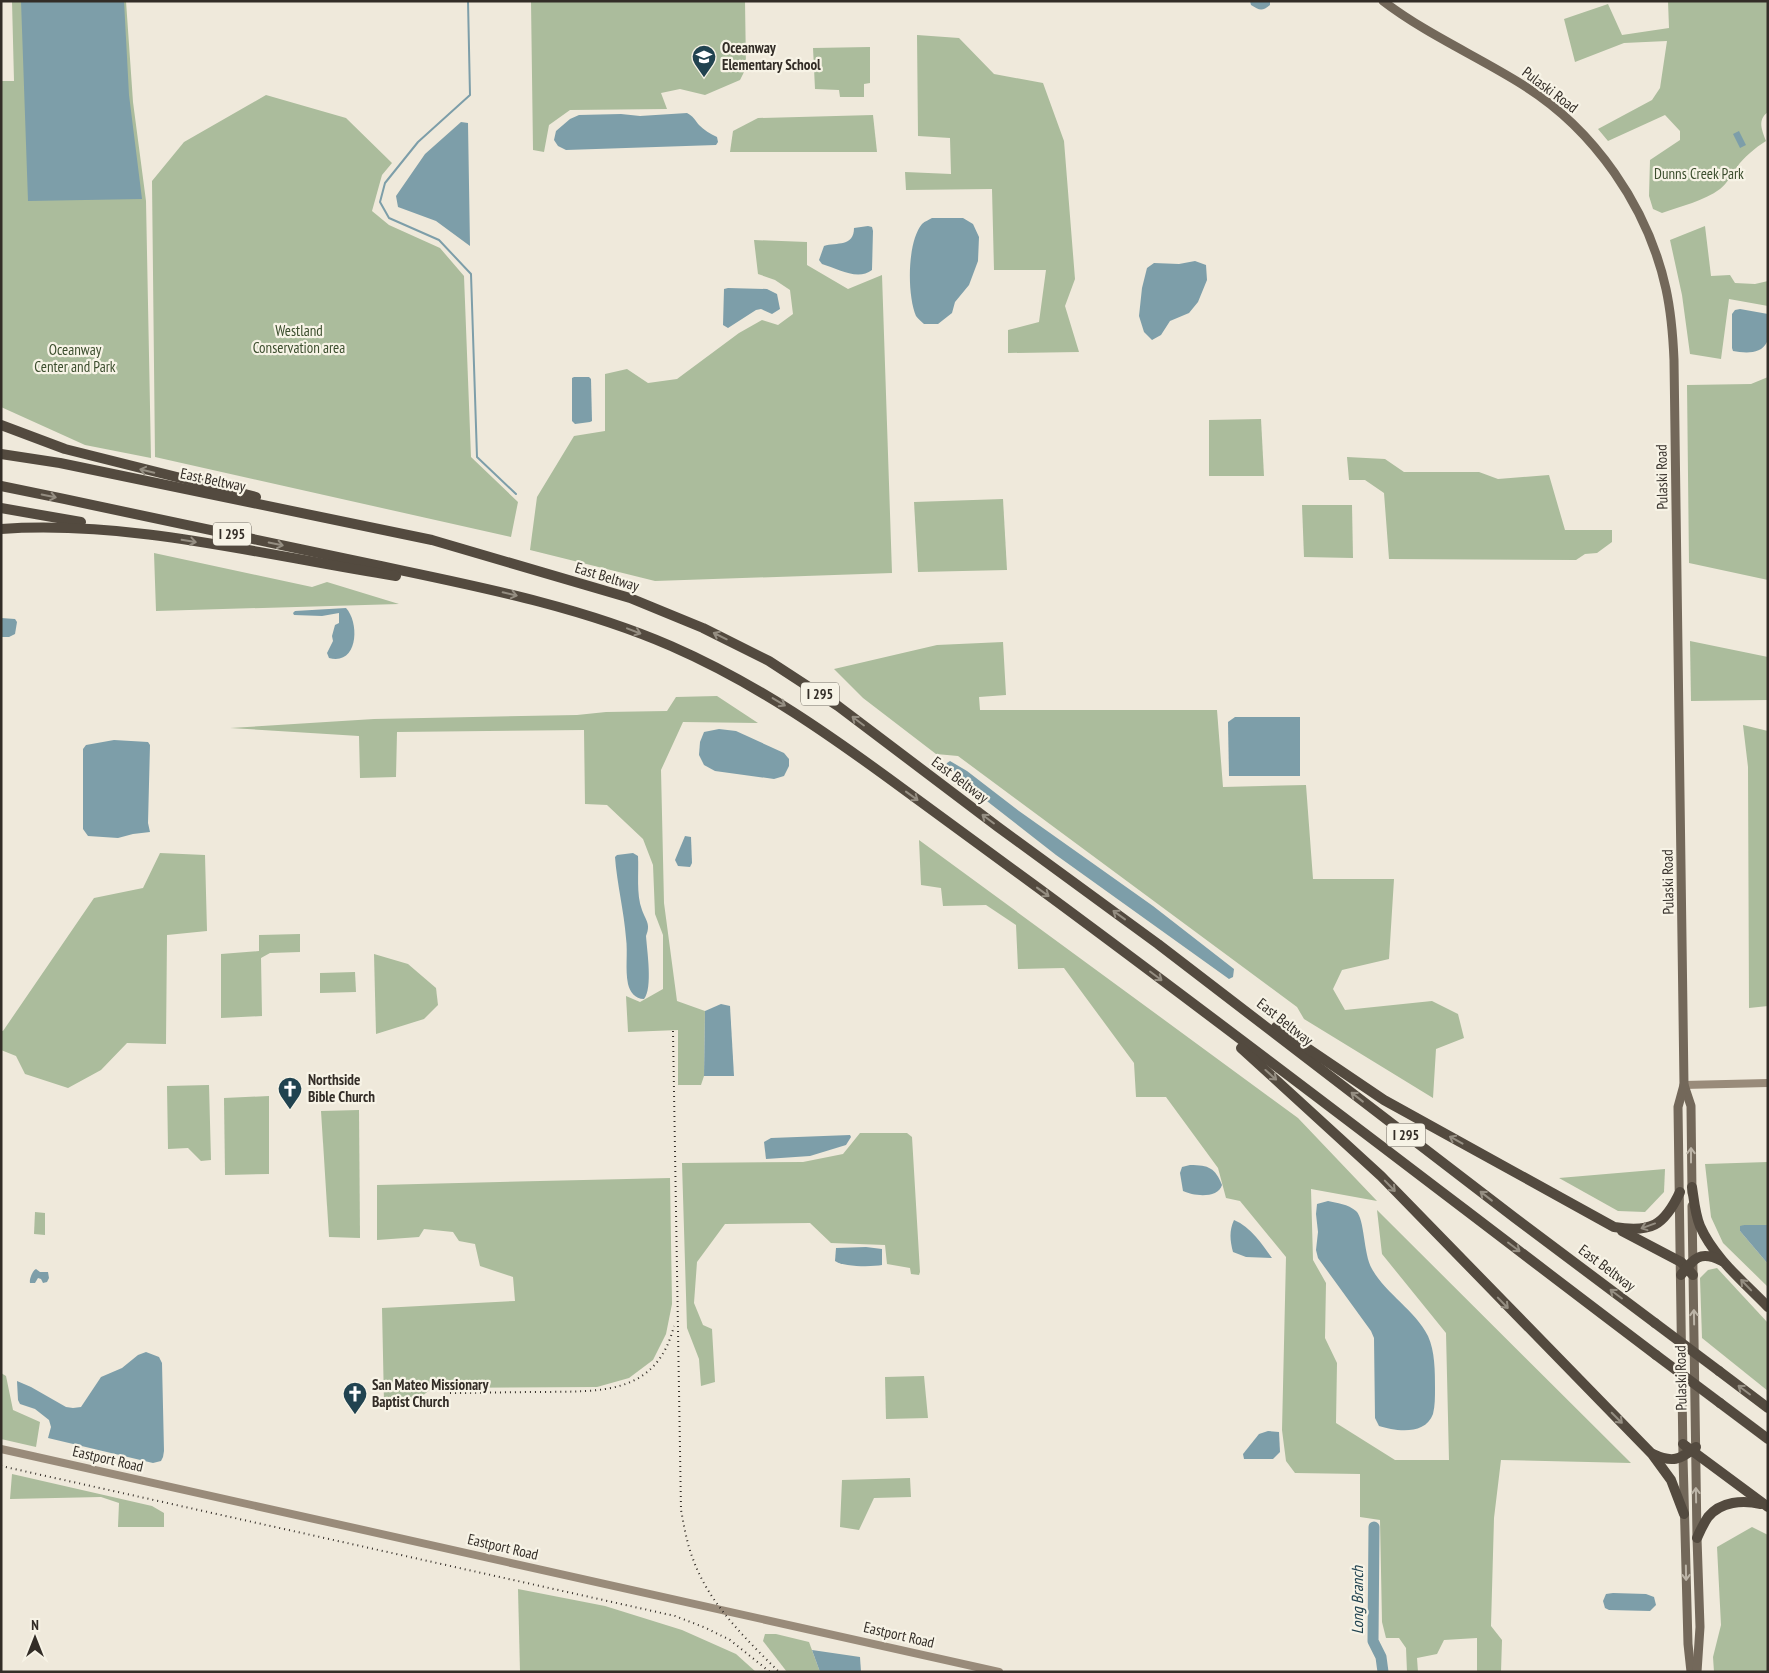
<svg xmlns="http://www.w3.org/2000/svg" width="1769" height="1673" font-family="'PT Sans Narrow',sans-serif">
	<rect width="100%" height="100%" fill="#efe9db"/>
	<g fill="#abbc9c">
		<path d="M12,1h114l7,101 13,99 5,257 -66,-13 -84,-38v-326h13z"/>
		<path d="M531,1h214l1,67 -6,12 -35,15 -25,-6 -19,4 6,16 -97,1 -21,15 -5,27 -11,-2z"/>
		<path d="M1668,1h100v111c-11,8 -6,18 -2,29 -11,7 -22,16 -29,26 -6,7 -9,16 -17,22 -16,12 -39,17 -58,24l-9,-4 -4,-13 1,-36 30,-20v-9l-15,-16 -57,26 -10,-12 54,-29 8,-12 7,-47 -43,2 -49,19 -11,-43 44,-15 14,31 47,-7z"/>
		<path d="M917,35l42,3 35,36 49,9 21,58 11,138 -10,27 14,46 -71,1v-23l31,-8 7,-52h-52l-2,-81 -86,1 -1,-18 46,2 -1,-36 -32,-2z"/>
		<path d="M870,47v36l-6,1v13h-24l-1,-7 -24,-1 -2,-41z"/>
		<path d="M266,95l80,23 46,45 -10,12 -10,36 17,14 51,23 24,28 7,181 47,45 -7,35 -356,-80 -3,-276 32,-39z"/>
		<path d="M873,115l4,37h-147l3,-21 25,-13z"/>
		<path d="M1705,226l6,50 19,-1 5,8 20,1 13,-3v25l-39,-7 -8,60 -31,-5 -8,-59 -12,-55z"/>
		<path d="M754,240l53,2v23l41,24 34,-14 10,298 -237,8 -125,-31 7,-53 37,-61 31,-5v-57l22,-5 21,14 29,-4 62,-46 23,-13 16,5 15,-11 -3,-24 -15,-10 -17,-6z"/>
		<path d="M1768,377v203l-79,-17 -2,-178 64,-1z"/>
		<path d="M1261,419l3,57h-55v-56z"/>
		<path d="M1347,457l38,2 19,13h75l19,7 51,-4 16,55h47v12l-15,11 -12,1 -9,6 -187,-1 -5,-66 -19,-13h-16z"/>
		<path d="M1003,499l4,71 -89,2 -4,-70z"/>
		<path d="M1302,505h50l1,53 -49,-1z"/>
		<path d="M154,553l158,34 15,-5 72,22 -243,7z"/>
		<path d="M1690,641l78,16v43l-77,1z"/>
		<path d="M1003,642l3,53 -27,2 1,13h237l6,77 83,-2 7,94h81l-5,80 -47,11 -9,19 12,21 87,-9 26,13 6,24 -28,11 -3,49 -129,-79 -7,-12 -339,-251 -22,-2 -73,-56 -29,-29 103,-24z"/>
		<path d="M717,696l41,27 -75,-1 -22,48 3,133 13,98 28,10 -1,65 -3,9h-23v-55l-50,2 -2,-36 14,6 23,-13v-54l-8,-21 -2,-49 -10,-26 -36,-34 -22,-1 -1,-74 -187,2 -1,45 -36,1 -1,-42 -129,-8 144,-9 203,-4 29,-3 61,-1 9,-14z"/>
		<path d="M1743,725l25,6v275l-19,2 -1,-241z"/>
		<path d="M919,840l379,278 79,83 -66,-12 2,71 13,23 -1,55 12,25 -1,60 59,37h54l-3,-127 -64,-79 -5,-44 254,253 -130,-3 -7,58 -3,108 11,14 -1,32h-24v-34l-33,2 -7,14 -20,4 1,14h-11l-1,-24 -7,-10h-13l-4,-16 -2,-102 -20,-3v-43l-65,-1 -9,-12 -4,-31 4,-173 -46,-56 -14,-3 -8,-30 -52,-71h-30l-2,-34 -70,-95 -46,1 -2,-44 -30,-20 -43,1 -2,-18 -20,-3z"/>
		<path d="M160,853l45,2 2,76 -40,4 -1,109 -39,-1 -26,27 -33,18 -43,-14 -9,-18 -15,-6v-19h2l91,-133 49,-10z"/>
		<path d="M300,934v18l-30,1 -9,5 1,58 -41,2v-64l38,-3v-16z"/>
		<path d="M374,954l34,10 28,24 2,17 -14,14 -48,15z"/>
		<path d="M355,972l1,20 -36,1v-20z"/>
		<path d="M209,1085l2,75 -10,1 -13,-13 -20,1 -1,-63z"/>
		<path d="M269,1096v78l-44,1 -1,-77z"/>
		<path d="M359,1110l1,128 -31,-1 -8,-126z"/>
		<path d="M860,1133h47l5,4 8,135 -1,3 -8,-1 -1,-6 -23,-4 -2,-19 -54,-2 -21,-20 -85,1 -28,38 -3,41 9,22 9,4 3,53 -14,4 -2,-27 -12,-31 -5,-165 121,-1 40,-8z"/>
		<path d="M1768,1162v63h-24l-4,6 28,33v23l-45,-44 -12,-26 -6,-53z"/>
		<path d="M1665,1169l-1,23 -19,20 -27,-1 -59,-33z"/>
		<path d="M670,1178l2,126 -6,30 -13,26 -24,18 -32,9 -165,1 -17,14 -31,1 -2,-95 133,-7 -2,-24 -33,-11 -5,-22 -16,-3 -6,-9 -29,-3 -5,8 -42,3v-55z"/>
		<path d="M35,1212l10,1v22l-11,-1z"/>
		<path d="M1717,1268l51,55v68l-66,-53 -2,-60 8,-8z"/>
		<path d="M1,1373l5,3 7,34 27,12 -4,25 -35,-8z"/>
		<path d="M924,1376l4,42 -42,1 -1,-42z"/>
		<path d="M12,1474l140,32 12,7v14h-46l1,-24 -18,-6 -91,2z"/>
		<path d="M910,1478l1,19 -37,1 -15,32 -19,-3 2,-47z"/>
		<path d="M1752,1527l16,8v137h-54l-1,-15 8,-32 -4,-78z"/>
		<path d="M518,1589l87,17 77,24 54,24 20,18h-236z"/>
		<path d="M765,1634h11l33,8 11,30h-33l-24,-31z"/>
	</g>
	<g fill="#7d9ea9">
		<path d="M21,1h103l5,94 13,104 -114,2z"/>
		<path d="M1250,1h20v4c-8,7 -11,5 -19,0z"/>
		<path d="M687,113c6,3 8,7 12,12 5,5 11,9 18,12l1,5 -2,3 -150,5 -8,-4 -4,-6 2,-9 14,-12 9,-4 42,-1 19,2z"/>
		<path d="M461,122l7,1 2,123 -34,-25 -38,-14 -2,-11 29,-42z"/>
		<path d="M1739,131l7,14 -6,3 -7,-14z"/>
		<path d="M932,218h31l10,6 6,13 -1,24 -9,24 -14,17 -3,11 -14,11h-14c-3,-3 -6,-5 -8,-8 -9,-21 -9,-74 6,-92 3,-3 7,-4 10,-6z"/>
		<path d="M868,226l4,1 1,4 -1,39c-14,11 -34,-1 -50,-6l-3,-4 5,-14c13,-4 30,1 30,-18z"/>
		<path d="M1195,261l11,4 1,15 -9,22 -9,11 -19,8 -9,14 -9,5 -8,-8 -5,-16 3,-28 5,-20 7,-5 25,1z"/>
		<path d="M728,288l39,1 10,5 3,15 -8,5 -11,-5 -5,1 -28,18 -5,-3 1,-36z"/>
		<path d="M1740,309l28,5c0,8 1,21 -1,28 -6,13 -23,11 -34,9l-1,-3v-34l3,-4z"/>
		<path d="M574,377h15l2,2 1,42 -2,1 -15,2 -3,-3v-43z"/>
		<path d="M346,608c14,15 12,58 -17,50l-2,-5 6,-12 -1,-5 3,-11 4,-2v-10l-17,3 -28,-1 -1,-2 2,-2z"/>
		<path d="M1,618l14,1 2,3 -2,12 -6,3h-8z"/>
		<path d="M1235,717h65v59h-71l-1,-54z"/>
		<path d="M719,729l17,2 48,22 5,6v7l-5,10 -10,3 -59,-8 -11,-6 -5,-10 1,-13 4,-10z"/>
		<path d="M114,740l34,2 2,3 -2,78 2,9 -17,2 -15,4 -30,-2 -5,-7v-80l3,-4z"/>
		<path d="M950,761l17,10 52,40 134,95 81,63 -1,8 -4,2 -173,-124 -91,-71 -5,-9 -14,-9 1,-3z"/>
		<path d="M685,836l6,1 1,26 -2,4 -12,-1 -3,-6z"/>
		<path d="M633,853l5,3c1,17 -2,38 4,54 4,11 9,14 4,26 1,15 7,52 -2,63 -9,0 -14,-7 -16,-15 -3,-15 0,-31 -2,-46 -2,-27 -9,-54 -11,-81l2,-2z"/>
		<path d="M721,1004l9,2 4,70h-30l1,-65z"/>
		<path d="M850,1135l1,2 -5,8 -36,11 -44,3 -2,-17 7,-4z"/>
		<path d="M1190,1165c19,0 25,3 32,20 -4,14 -29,11 -39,6l-3,-18 2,-6z"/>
		<path d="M1328,1201c9,2 20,3 28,10 9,8 7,42 16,58 14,25 43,41 56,67 7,15 7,36 7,52 0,9 0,18 -2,26 -8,22 -38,17 -54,12l-4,-8 -1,-80 -3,-7 -53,-73 -2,-8 2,-18 -2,-18 1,-10z"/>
		<path d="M1234,1220c17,7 28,24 38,38l-26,-1 -13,-5c-3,-12 -4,-21 1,-32z"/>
		<path d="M1744,1225h24v39l-28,-33v-5z"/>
		<path d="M866,1247l16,2v16c-10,2 -39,2 -47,-4l1,-13z"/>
		<path d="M36,1269l4,3h8l1,6 -2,4 -4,1 -2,-4 -3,-1 -3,5h-5c-1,-4 3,-13 6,-14z"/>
		<path d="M146,1352l13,5 3,6 2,88 -1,6 -2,4 -8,2 -105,-25 3,-11 -2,-7 -14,-11 -15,-5 -2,-4 -1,-19 14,6 35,20 7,1 8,-1 20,-30 21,-9 16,-13z"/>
		<path d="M1268,1431l11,1 1,20 -7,7h-29l-1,-5 16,-20z"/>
		<path d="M1613,1593l33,1 8,3 2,8 -6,6 -41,-1 -4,-2 -2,-7 3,-7z"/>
		<path d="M812,1650l48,7 1,15h-41z"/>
	</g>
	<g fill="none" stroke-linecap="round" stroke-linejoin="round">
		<path stroke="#7d9ea9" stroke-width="2" d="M468,1l2,94 -52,47 -33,41 -5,19 9,16 50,22 32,34 6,183 39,37"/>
		<path stroke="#7d9ea9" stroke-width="11" d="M1374,1527l-1,114 8,16 2,15"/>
		<g stroke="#998b7a" stroke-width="8">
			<path d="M1684,1085l84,-2"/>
			<path d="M1,1449l998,223"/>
		</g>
		<g stroke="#73685a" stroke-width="9">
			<path d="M1383,1c43,33 94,55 140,84 71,44 125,122 143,204 5,23 7,47 8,71l10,725 7,21 1,87"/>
			<path d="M1684,1085l-6,22 5,350 5,187 3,28"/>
			<path d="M1692,1206l5,332 3,89 -3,45"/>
		</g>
		<g stroke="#534a3f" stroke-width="10">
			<path d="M1,425l64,24 191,48"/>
			<path d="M1,454l59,9 372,77 198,58 73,30 66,33 69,45 160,121 160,117 357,274 140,105"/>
			<path d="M1,486c122,25 244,51 365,77 103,22 208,41 305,83 87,38 159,89 235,145 44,32 88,64 131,96 209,154 413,312 619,468"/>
			<path d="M1,508l80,14"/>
			<path d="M1,529c133,-9 265,27 395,47"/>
			<path d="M1276,1027l108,73 230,127c37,6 50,-1 66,-35"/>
			<path d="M1241,1048l140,128 271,278 19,26 13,34"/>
			<path d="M1692,1187c2,13 3,27 8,39 14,32 44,56 68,81"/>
			<path d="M1622,1231l59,31 12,13"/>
			<path d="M1681,1275c13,-17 19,-25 41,-14"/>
			<path d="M1719,1371l49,37"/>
			<path d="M1720,1403l48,36"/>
			<path d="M1683,1444l85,63"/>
			<path d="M1653,1454c19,9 27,6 43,-7"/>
			<path d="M1697,1538c3,-7 7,-15 11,-21 13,-16 35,-17 53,-13"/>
		</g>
		<g stroke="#332d27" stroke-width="2" stroke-dasharray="1 4" stroke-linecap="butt">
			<path d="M673,1031l8,479c3,16 6,34 12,49 16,45 53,80 86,113"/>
			<path d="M450,1393c31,0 61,-1 92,-1 58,-1 114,4 132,-66"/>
			<path d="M1,1466l674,150 31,12 24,12 40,32"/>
		</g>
		<g stroke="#534a3f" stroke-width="10">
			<path d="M1655,1323l64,48"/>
			<path d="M1656,1355l64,48"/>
		</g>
	</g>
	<defs><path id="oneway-shaft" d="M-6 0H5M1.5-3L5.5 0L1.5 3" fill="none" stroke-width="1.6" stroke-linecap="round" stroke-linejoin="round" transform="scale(1.25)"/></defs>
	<g stroke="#958e82">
		<use href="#oneway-shaft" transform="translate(147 471) rotate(-166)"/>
		<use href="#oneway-shaft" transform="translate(49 496) rotate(12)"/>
		<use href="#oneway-shaft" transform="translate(189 541) rotate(9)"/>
		<use href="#oneway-shaft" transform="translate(276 544) rotate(12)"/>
		<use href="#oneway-shaft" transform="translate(510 594) rotate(13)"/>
		<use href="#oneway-shaft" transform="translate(634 631) rotate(21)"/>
		<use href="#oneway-shaft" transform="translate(720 636) rotate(-154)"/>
		<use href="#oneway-shaft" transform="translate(779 702) rotate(31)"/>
		<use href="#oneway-shaft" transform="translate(858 721) rotate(-143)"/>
		<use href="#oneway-shaft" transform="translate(912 796) rotate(36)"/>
		<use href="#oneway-shaft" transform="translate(988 819) rotate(-143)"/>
		<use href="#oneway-shaft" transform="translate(1043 892) rotate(36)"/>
		<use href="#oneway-shaft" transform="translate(1119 915) rotate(-144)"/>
		<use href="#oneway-shaft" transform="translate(1156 976) rotate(37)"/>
		<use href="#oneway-shaft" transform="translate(1271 1075) rotate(42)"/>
		<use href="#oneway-shaft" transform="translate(1357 1097) rotate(-142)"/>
		<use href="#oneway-shaft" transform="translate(1456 1140) rotate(-151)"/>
		<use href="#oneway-shaft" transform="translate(1390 1186) rotate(46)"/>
		<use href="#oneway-shaft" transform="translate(1486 1196) rotate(-142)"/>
		<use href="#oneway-shaft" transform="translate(1648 1226) rotate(160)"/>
		<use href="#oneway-shaft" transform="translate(1514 1247) rotate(37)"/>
		<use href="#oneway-shaft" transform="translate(1746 1285) rotate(-134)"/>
		<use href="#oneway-shaft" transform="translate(1616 1294) rotate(-143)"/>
		<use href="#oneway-shaft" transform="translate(1503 1303) rotate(46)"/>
		<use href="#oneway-shaft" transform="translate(1744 1390) rotate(-143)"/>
		<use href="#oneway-shaft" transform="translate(1617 1418) rotate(45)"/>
	</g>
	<g stroke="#bcb4a7">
		<use href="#oneway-shaft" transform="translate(1691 1155) rotate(-90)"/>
		<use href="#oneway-shaft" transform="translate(1694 1317) rotate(-91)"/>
		<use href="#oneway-shaft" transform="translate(1696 1495) rotate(-91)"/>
		<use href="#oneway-shaft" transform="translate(1686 1573) rotate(89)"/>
	</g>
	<defs>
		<symbol id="school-pin" viewBox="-11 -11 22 30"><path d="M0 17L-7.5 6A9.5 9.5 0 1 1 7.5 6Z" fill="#214350" stroke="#f7f3e6"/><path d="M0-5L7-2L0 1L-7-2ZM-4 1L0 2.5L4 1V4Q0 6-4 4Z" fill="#fff"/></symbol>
		<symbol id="church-pin" viewBox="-11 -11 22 30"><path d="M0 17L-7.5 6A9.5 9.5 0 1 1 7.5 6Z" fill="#214350" stroke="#f7f3e6"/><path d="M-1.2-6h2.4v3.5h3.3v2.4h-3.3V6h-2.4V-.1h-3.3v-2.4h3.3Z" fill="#fff"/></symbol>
	</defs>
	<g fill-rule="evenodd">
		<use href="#school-pin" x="690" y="43" width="28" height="38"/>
		<use href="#church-pin" x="276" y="1075" width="28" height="38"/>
		<use href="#church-pin" x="341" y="1380" width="28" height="38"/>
	</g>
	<g text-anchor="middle" stroke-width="4.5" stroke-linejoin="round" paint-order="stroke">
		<g fill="#f7f3e6" stroke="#6e6860" stroke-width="1">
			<rect x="213" y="522.5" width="38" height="23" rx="4"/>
			<rect x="801" y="682.5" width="38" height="23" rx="4"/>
			<rect x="1387" y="1123.5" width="38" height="23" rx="4"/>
		</g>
		<g font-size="14" font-weight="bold" fill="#332d27">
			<text x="232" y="539">I 295</text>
			<text x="820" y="699">I 295</text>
			<text x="1406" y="1140">I 295</text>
		</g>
		<g font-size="15" font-weight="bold" fill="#332d27" stroke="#f7f3e6" text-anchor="start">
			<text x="722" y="53">Oceanway<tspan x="722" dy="17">Elementary School</tspan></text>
			<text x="308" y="1085">Northside<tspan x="308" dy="17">Bible Church</tspan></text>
			<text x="372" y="1390">San Mateo Missionary<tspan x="372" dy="17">Baptist Church</tspan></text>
		</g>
		<g font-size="15" fill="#332d27" stroke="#f7f3e6">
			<text transform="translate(1550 90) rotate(37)" y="5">Pulaski Road</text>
			<text transform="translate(1662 477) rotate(-91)" y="5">Pulaski Road</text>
			<text transform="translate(213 480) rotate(12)" y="5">East Beltway</text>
			<text transform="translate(607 577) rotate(17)" y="5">East Beltway</text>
			<text transform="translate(960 780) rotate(37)" y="5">East Beltway</text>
			<text transform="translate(1668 882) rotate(-91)" y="5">Pulaski Road</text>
			<text transform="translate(1285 1022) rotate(38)" y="5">East Beltway</text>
			<text transform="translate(1607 1268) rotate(37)" y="5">East Beltway</text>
			<text transform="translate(1681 1378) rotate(-91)" y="5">Pulaski Road</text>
			<text transform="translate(108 1459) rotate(13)" y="5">Eastport Road</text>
			<text transform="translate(503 1547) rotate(13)" y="5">Eastport Road</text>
			<text transform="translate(899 1635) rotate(13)" y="5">Eastport Road</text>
		</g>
		<g font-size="15" fill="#3c4e2e" stroke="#f7f3e6">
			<text x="1699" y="179">Dunns Creek Park</text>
			<text x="299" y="336">Westland<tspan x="299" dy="17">Conservation area</tspan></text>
			<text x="75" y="355">Oceanway<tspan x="75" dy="17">Center and Park</tspan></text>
		</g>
		<g font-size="16" font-style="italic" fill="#214350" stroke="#f7f3e6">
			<text transform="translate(1357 1600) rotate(-90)" y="6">Long Branch</text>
		</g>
	</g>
	<rect width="1769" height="1673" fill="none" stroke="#332d27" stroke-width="5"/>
	<g transform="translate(35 1638)" stroke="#f7f3e6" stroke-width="4" paint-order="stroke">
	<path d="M0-4L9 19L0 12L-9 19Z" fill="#332d27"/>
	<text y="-8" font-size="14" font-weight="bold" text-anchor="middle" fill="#332d27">N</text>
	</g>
</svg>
